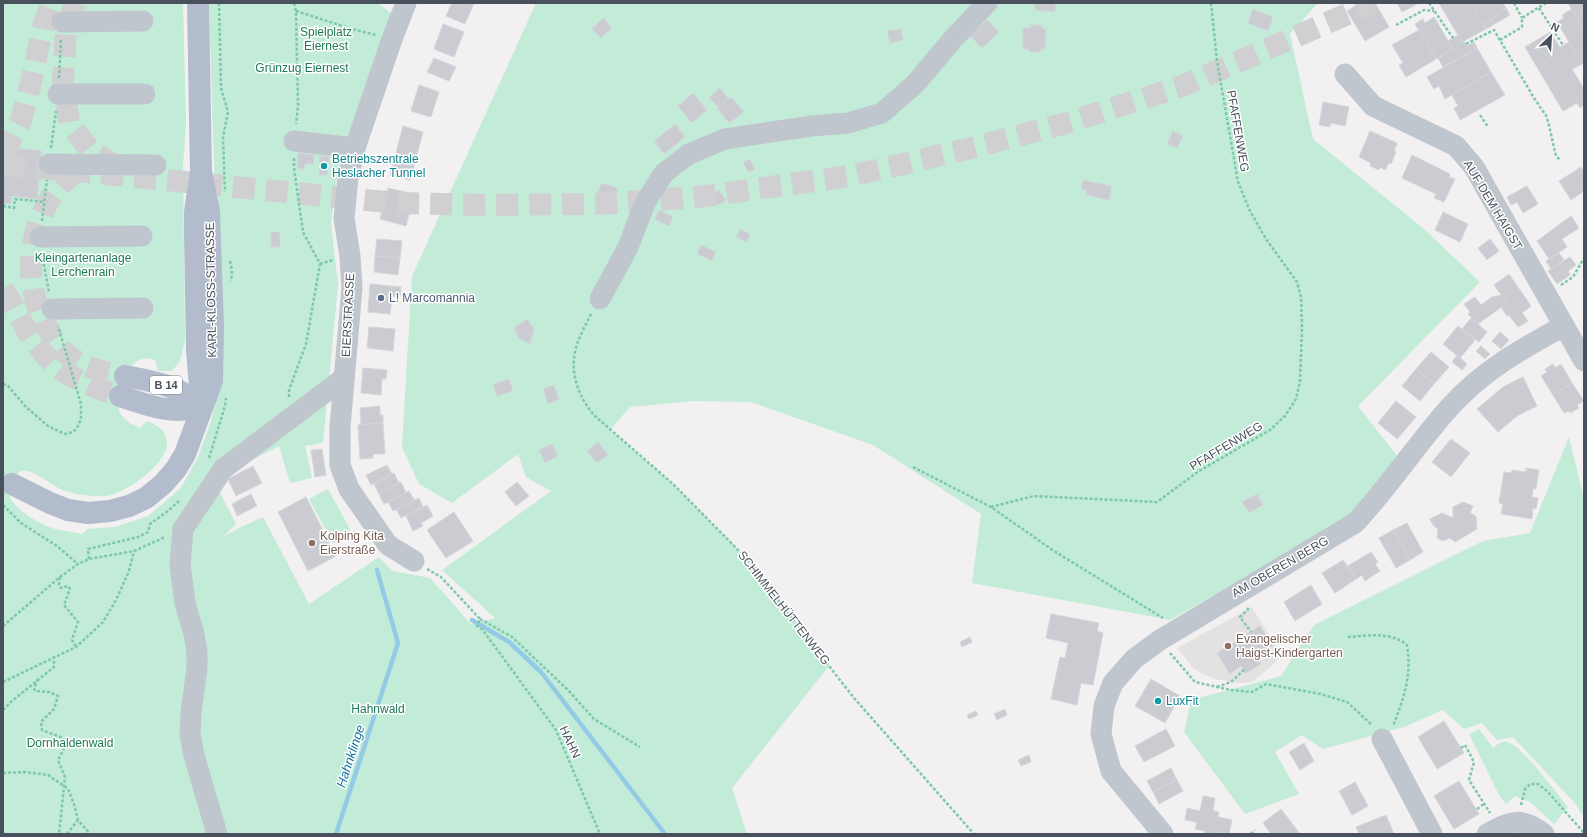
<svg xmlns="http://www.w3.org/2000/svg" width="1587" height="837" font-family="Helvetica,sans-serif">
	<rect width="100%" height="100%" fill="#f2f0f0"/>
	<path fill="#e3e2e1" d="M1252,607l29,48 -6,8 -23,19 -15,1 -23,-4 -20,-10 -17,-21z"/>
	<g fill="#c2ecd7">
		<path d="M3,3h180l3,120 -3,44 2,174 -5,20 -8,10h-14l-3,-11c-4,-1 -8,-2 -12,-1 -20,5 -33,40 -21,57 5,6 11,9 18,12l7,-7c10,4 19,9 20,20 2,22 -37,48 -56,54 -13,3 -33,0 -45,-4 -12,-3 -32,-23 -44,-20 -8,3 -10,9 -12,16 -7,18 31,38 45,42 9,2 18,3 27,5l6,-5 27,-2 33,-11 33,-28 17,-31 13,-36 7,-34 -1,-159 -4,-92 -4,-133h168l17,12 -29,71 -27,84 -7,54 7,61 -15,158 -18,3 7,32 -22,5 -11,-37 -25,13 -43,16 25,49 -13,13 18,-10 22,-10 46,87 70,-47 14,14 37,7 41,46 24,-6 -53,-48 109,-79 -25,-14 -8,-23 -66,49 -33,-19 -17,-37 10,-171 124,-273h782l-28,31 23,105 111,90 56,53 -122,124 46,59 -37,45 -197,110 -198,-37 9,-69 -108,-69 -122,-43 -58,-1 -63,6 -20,23 63,54 79,80 77,102 -97,122 15,46h-744v-631l9,-7 25,3 5,-48 -39,-4z"/>
		<path d="M1569,437l15,62v318l-11,-16 -60,-64 -16,3 -15,-17 -18,6 -21,-19 -39,17 -81,22 -21,-14 -27,17 24,42 -54,20 -61,-82 7,-32 90,-24 33,-51 169,-84 47,-8z"/>
		<path d="M328,489l22,40 -4,10 -13,4 -24,-44z"/>
		<path d="M1479,729l14,19c4,-3 8,-7 14,-6 15,3 50,52 61,65l-14,17 -24,-22 -15,-6 -9,8 -7,-9 -30,-61z"/>
	</g>
	<g fill="none" stroke-linecap="round" stroke-linejoin="round">
		<g stroke="#93cbe6" stroke-width="4.5">
			<path d="M472,620l37,22 32,30 124,162"/>
			<path d="M336,834l62,-191 -21,-73"/>
		</g>
	</g>
	<g fill="#caccd2" stroke="#d5d6db">
		<path d="M452,3h22l-9,21 -19,-8z"/>
		<path d="M1032,3h24l-1,9 -20,-2v-6h-3z"/>
		<path d="M1360,3h15l14,24 -24,14 -18,-30z"/>
		<path d="M1397,3h22l-17,9z"/>
		<path d="M1439,3h32l15,26 -24,13z"/>
		<path d="M1471,3h32l3,5 -12,7 2,2 -13,8z"/>
		<path d="M1568,3h16v12l-7,4z"/>
		<path d="M1506,8l4,7 -24,14 -3,-4 13,-8 -2,-2z"/>
		<path d="M1253,9l20,8 -5,14 -20,-8z"/>
		<path d="M1572,9l12,21v19l-8,5 -19,-32 7,-4 -2,-3z"/>
		<path d="M1584,15v15l-7,-11z"/>
		<path d="M1434,17l19,32 -17,10 -21,-35 8,-5 2,4z"/>
		<path d="M603,18l9,10 -11,10 -9,-9z"/>
		<path d="M987,20l12,12 -17,16 -12,-12z"/>
		<path d="M443,24l21,8 -10,25 -20,-8z"/>
		<path d="M1030,25h12v3l4,1 -1,20h-4v3h-12v-3h-6v-21h7z"/>
		<path d="M901,29l2,11 -13,3 -3,-12z"/>
		<path d="M1419,30l17,29 -30,18 -7,-12 4,-2 -11,-18z"/>
		<path d="M1550,32l10,15 9,-5 7,12 8,-5v14l-12,6 12,20v16l-4,3 -3,-5 -14,8 -38,-64z"/>
		<path d="M1458,35l4,7 2,-1 3,5 7,-4 3,6 -34,19 -5,-9 15,-9 -5,-8z"/>
		<path d="M1477,48l14,24 -46,27 -6,-13 -5,3 -7,-12z"/>
		<path d="M434,58l22,9 -7,14 -22,-9z"/>
		<path d="M1491,72l14,23 -45,25 -6,-12 4,-2 -6,-11z"/>
		<path d="M419,85l20,7 -8,25 -20,-6z"/>
		<path d="M720,88l9,11 -11,8 -9,-10z"/>
		<path d="M693,93l14,17 -15,13 -14,-17z"/>
		<path d="M731,97l13,15 -15,11 -12,-15z"/>
		<path d="M1323,102l26,5 -4,19 -14,-3 -1,4 -11,-2z"/>
		<path d="M675,124l10,13 -21,17 -10,-13z"/>
		<path d="M403,126l20,6 -7,26 -20,-5z"/>
		<path d="M1173,131l10,5 -6,12 -10,-4z"/>
		<path d="M1370,131l27,12 -3,8 2,1 -5,12 -2,-1 -4,7 -5,-3 -1,3 -9,-4 1,-3 -12,-6z"/>
		<path d="M3,147l39,4 -5,48 -25,-3 -1,8 -8,-1z"/>
		<path d="M298,153l16,2 -1,9h-8l-1,5 -7,-1z"/>
		<path d="M396,153l20,5 -6,22 -20,-5z"/>
		<path d="M1412,155l38,19 -1,3 6,2 -11,23 -10,-4 2,-4 -34,-16z"/>
		<path d="M320,156h9l-2,19h-8z"/>
		<path d="M750,159l5,11 -7,2 -5,-10z"/>
		<path d="M1581,167l3,6v18l-13,9 -12,-19z"/>
		<path d="M1083,180l29,6 -3,14 -23,-5 1,-4 -6,-2z"/>
		<path d="M601,183l17,5 -4,11 -16,-5z"/>
		<path d="M1527,186l11,18 -15,9 -6,-11 -6,3 -4,-8z"/>
		<path d="M388,188l26,6 -8,32 -26,-7z"/>
		<path d="M719,190l7,10 -8,5 -7,-10z"/>
		<path d="M659,210l14,7 -4,9 -14,-7z"/>
		<path d="M1443,212l25,12 -8,18 -25,-12z"/>
		<path d="M1571,216l8,12 -17,11 5,8 -18,12 -12,-18z"/>
		<path d="M740,229l10,5 -3,8 -11,-5z"/>
		<rect x="271" y="232" width="9" height="15"/>
		<path d="M377,239l25,2 -2,17 -25,-2z"/>
		<path d="M1490,239l9,12 -12,9 -9,-12z"/>
		<path d="M701,245l15,7 -4,9 -15,-7z"/>
		<path d="M1559,253l5,7 -13,9 -5,-8z"/>
		<path d="M375,256l25,2 -2,17 -24,-3z"/>
		<path d="M1570,257l6,8 -8,6 2,4 -13,9 -9,-13z"/>
		<path d="M1509,274l22,32 -9,7 6,8 -10,6 -9,-12 -2,1 -6,-9 6,-4 -13,-18z"/>
		<path d="M370,284l31,3 -1,10 -8,-1 -2,18 -22,-2z"/>
		<path d="M1501,295l6,8 -29,21 -10,-10 2,-2 -6,-8 11,-7 6,8 11,-8z"/>
		<path d="M1471,318l16,14 -8,10 -17,-13z"/>
		<path d="M527,319l7,10 -4,15 -11,-6 -5,-10z"/>
		<path d="M1458,326l17,14 -15,18 -17,-14z"/>
		<path d="M369,327l26,2 -2,22 -26,-3z"/>
		<path d="M1500,332l9,8 -8,9 -9,-8z"/>
		<path d="M1481,346l9,8 -5,5 -9,-8z"/>
		<path d="M1431,352l18,15 -15,17 -18,-15z"/>
		<path d="M1457,355l10,9 -5,6 -10,-8z"/>
		<path d="M1553,364l2,4 6,-4 11,19 -19,12 -12,-19 6,-4 -2,-3z"/>
		<path d="M363,368l24,2 -1,9h-4l-1,16 -20,-2z"/>
		<path d="M1416,369l18,15 -14,17 -18,-15z"/>
		<path d="M1523,377l14,29 -20,10 -19,16 -21,-23 26,-22z"/>
		<path d="M509,379l4,12 -16,5 -4,-12z"/>
		<path d="M1572,383l12,18 -7,4 2,3 -9,5 -1,-2 -5,2 -11,-18z"/>
		<path d="M554,385l5,14 -11,5 -5,-15z"/>
		<path d="M1396,401l20,16 -19,22 -19,-16z"/>
		<path d="M380,406v9h3v8l-22,2 -1,-17z"/>
		<path d="M383,423l2,31h-12v4l-13,1 -2,-34z"/>
		<path d="M1451,439l19,14 -19,24 -19,-15z"/>
		<path d="M598,442l10,13 -11,8 -10,-12z"/>
		<path d="M552,444l6,12 -13,7 -6,-13z"/>
		<path d="M322,449l4,26 -11,2 -4,-27z"/>
		<path d="M387,465l5,9 -21,11 -5,-10z"/>
		<path d="M253,466l9,17 -26,13 -8,-17z"/>
		<path d="M1526,468l13,2 -3,19 -3,-1 -1,9 6,1 -2,11 -3,-1 -1,11 -31,-5 2,-10 -4,-1 5,-31 7,1 1,-3 14,2z"/>
		<path d="M394,473l5,10 -20,11 -5,-10z"/>
		<path d="M401,482l5,11 -22,11 -5,-10z"/>
		<path d="M517,482l12,14 -13,10 -11,-14z"/>
		<path d="M409,491l5,9 -21,11 -5,-9z"/>
		<path d="M251,494l6,12 -20,10 -5,-12z"/>
		<path d="M1257,494l6,11 -14,8 -7,-11z"/>
		<path d="M306,497l30,59 -28,15 -30,-59z"/>
		<path d="M419,498l4,9 -22,11 -5,-9z"/>
		<path d="M1463,502l10,4 -3,7 6,3 1,13 -22,13 -5,-4 -7,3 -6,-3 1,-9 -5,-4 -3,-6 12,-6 11,5v-11z"/>
		<path d="M427,505l6,11 -12,7 2,3 -10,5 -7,-15z"/>
		<path d="M454,512l19,29 -27,17 -19,-28z"/>
		<path d="M1407,523l16,29 -13,8 -17,-30z"/>
		<path d="M1393,530l17,30 -14,8 -17,-30z"/>
		<path d="M1371,552l7,10 -3,2 5,7 -15,10 -3,-6 -6,4 -8,-13z"/>
		<path d="M1343,560l13,19 -21,14 -13,-20z"/>
		<path d="M1311,585l11,19 -27,17 -11,-19z"/>
		<path d="M1051,614l48,9 -2,8 6,2 -10,52 -12,-2 -4,22 -26,-6 9,-42 5,1 3,-15 -22,-5z"/>
		<path d="M1260,626l12,20 -16,9 5,9 -15,9 -5,-7 -11,8 -13,-21z"/>
		<path d="M970,637l2,5 -10,5 -2,-5z"/>
		<path d="M1151,679l29,17 -15,27 -30,-17z"/>
		<path d="M1005,709l2,6 -10,5 -3,-6z"/>
		<path d="M976,711l2,4 -9,4 -2,-4z"/>
		<path d="M1444,721l20,32 -27,16 -19,-32z"/>
		<path d="M1166,729l9,17 -31,16 -9,-16z"/>
		<path d="M1304,743l10,18 -14,9 -11,-18z"/>
		<path d="M1029,755l2,7 -10,4 -3,-6z"/>
		<path d="M1171,768l6,12 -24,12 -6,-11z"/>
		<path d="M1177,780l6,11 -24,13 -6,-12z"/>
		<path d="M1459,781l20,33 -25,15 -20,-33z"/>
		<path d="M1355,782l13,24 -16,9 -13,-24z"/>
		<path d="M1203,796l12,2 -2,13 6,1 -1,5 14,3 -3,14 -7,-2v2h-18l1,-3 -10,-2 2,-7 -12,-2 2,-12 13,3z"/>
		<path d="M1281,809l19,25h-29l-8,-11z"/>
		<path d="M1386,815l8,19h-35l-3,-7z"/>
	</g>
	<g fill="none" stroke-linecap="round" stroke-linejoin="round">
		<g stroke="#d0d0d2" stroke-width="22" stroke-dasharray="22 11" stroke-linecap="butt">
			<path d="M75,3l-9,27 -3,51 6,42 21,27 31,19"/>
			<path d="M3,154l18,-33 11,-43 11,-52 9,-23"/>
			<path d="M3,165l73,6 320,32 87,2 116,-1 99,-7 152,-21 130,-30 93,-25 109,-35 191,-83"/>
			<path d="M76,171c-8,7 -18,16 -25,26 -25,39 -27,92 -3,133 7,12 13,21 25,29 16,11 34,13 52,17"/>
			<path d="M3,289c14,22 25,48 43,67 19,22 48,31 74,40"/>
		</g>
		<g stroke="#7dc8ab" stroke-width="2.5" stroke-dasharray="3 2" stroke-linecap="butt">
			<path d="M219,3l2,85 7,24 -5,25 2,55"/>
			<path d="M294,3l2,8 2,95 -2,18"/>
			<path d="M1429,3l24,35"/>
			<path d="M1514,3l8,15"/>
			<path d="M1539,8l24,37"/>
			<path d="M296,11l56,18 24,6"/>
			<path d="M1396,25l28,-15 10,1"/>
			<path d="M1500,40l22,-13v-9l24,-15"/>
			<path d="M1466,44l28,-14 40,68 13,19 9,39 4,4"/>
			<path d="M59,78l2,-39"/>
			<path d="M1480,115l8,12"/>
			<path d="M51,148l5,-37"/>
			<path d="M3,206l11,2 1,-9 29,3"/>
			<path d="M42,221l5,-41"/>
			<path d="M42,254l7,38"/>
			<path d="M230,261l2,9 -1,11"/>
			<path d="M320,264l13,-4"/>
			<path d="M1561,285l12,-8 11,-19"/>
			<path d="M591,314c-5,11 -12,22 -15,34 -7,25 3,51 20,69l77,67 79,80 38,52 64,82 120,136"/>
			<path d="M3,384l5,2 18,21 22,19 17,8 8,-2 4,-4 4,-9v-15l-23,-78"/>
			<path d="M289,397v-7l17,-46 14,-80 -17,-32 -9,-64v-11"/>
			<path d="M209,458l16,-52 1,-8"/>
			<path d="M913,467l78,40 63,44 109,67"/>
			<path d="M3,505l18,18 36,23 21,18"/>
			<path d="M991,507l43,-11 123,6 42,-31 71,-41 15,-14 11,-17 4,-18 2,-54 -1,-30 -4,-15 -31,-43 -16,-28 -12,-29 -21,-121 -6,-58"/>
			<path d="M89,559l-1,-10 50,-12 10,-5 2,-8 18,-13 11,-10"/>
			<path d="M427,569l14,8 39,42 -3,7 5,3 74,101 44,104"/>
			<path d="M60,577l-1,7 2,4 7,-2 2,3 -6,16 14,17 -6,18 4,7"/>
			<path d="M1247,608l1,1 -8,8 11,15"/>
			<path d="M480,619l32,18 56,53 26,29 46,28"/>
			<path d="M3,626l57,-49 18,-13 11,-5 45,-8 31,-14"/>
			<path d="M1348,637c19,-1 43,-6 59,8 5,30 -3,53 -14,81"/>
			<path d="M1170,653l25,29 36,8 21,2 14,-8 55,10 26,8 25,23"/>
			<path d="M38,679l-4,9 1,3 14,1 9,4 -4,13 -13,13 1,8 21,8 3,7 -8,15 7,17 -6,57"/>
			<path d="M3,682l73,-35 27,-25 13,-22 13,-29 5,-20"/>
			<path d="M1217,687l14,-5 13,-12"/>
			<path d="M3,710l9,-9 42,-34v-8"/>
			<path d="M1461,748l4,-3 9,17 -5,18 21,33"/>
			<path d="M3,773l21,-1 24,3 16,11 4,3 6,15 4,16 12,14"/>
			<path d="M1521,805l4,-16 5,-5h8l10,8 36,41"/>
			<path d="M1477,809l7,-5"/>
			<path d="M67,834l11,-14"/>
			<path d="M1251,834l4,-4"/>
		</g>
		<g stroke="#bfc6ce" stroke-width="21">
			<path d="M406,3l-14,36 -37,109 -7,30 -4,40 6,38 2,32 -12,139v38l9,24 39,56 26,16"/>
			<path d="M62,22l81,-1"/>
			<path d="M1345,74l28,32 83,40 18,21 110,194"/>
			<path d="M58,94h87"/>
			<path d="M294,141l61,7"/>
			<path d="M49,164l107,1"/>
			<path d="M40,237l102,-1"/>
			<path d="M600,299l28,-52 17,-44 19,-30 25,-19 36,-15 87,-13 36,-3 34,-10 34,-30 37,-44 34,-36"/>
			<path d="M52,309l91,-1"/>
			<path d="M1382,739l50,95"/>
			<path d="M217,834l-24,-82 -3,-19 1,-20 6,-45v-16l-3,-18 -9,-31 -5,-38 3,-36 40,-60 121,-91"/>
			<path d="M1163,834l-52,-63 -10,-37 3,-28 9,-23 21,-24 26,-19 195,-117c34,-36 61,-78 94,-115 33,-37 72,-59 115,-82"/>
			<path d="M1487,834c24,-13 34,-18 57,0"/>
		</g>
		<g stroke="#b2bccd" stroke-width="22">
			<path d="M198,3l3,169 -6,40v20l2,118 3,37"/>
			<path d="M125,376c31,6 52,9 77,30"/>
			<path d="M120,396c27,9 54,20 82,10"/>
			<path d="M12,484l38,19 18,7 20,3 22,-2 19,-5 17,-8 17,-14 13,-15 9,-15 27,-73 1,-54 -4,-115 -8,-40"/>
		</g>
	</g>
	<g fill="#0f9aa8" stroke="#fff" stroke-width="1.5">
		<circle cx="324" cy="166" r="4"/>
		<circle cx="1158" cy="701" r="4"/>
	</g>
	<circle fill="#5c6f8a" stroke="#fff" stroke-width="1.5" cx="381" cy="298" r="4"/>
	<g fill="#8d6e63" stroke="#fff" stroke-width="1.5">
		<circle cx="312" cy="543" r="4"/>
		<circle cx="1228" cy="646" r="4"/>
	</g>
	<g text-anchor="middle" stroke-width="3" stroke-linejoin="round" paint-order="stroke">
		<rect fill="#fff" stroke="#80858d" stroke-width="1" x="150" y="376" width="32" height="18" rx="3"/>
		<g font-size="11" font-weight="bold" fill="#49515c">
			<text x="166" y="389">B 14</text>
		</g>
		<g font-size="12" fill="#1e7956" stroke="#fff">
			<text x="326" y="36">Spielplatz<tspan x="326" dy="14">Eiernest</tspan></text>
			<text x="302" y="72">Grünzug Eiernest</text>
			<text x="83" y="262">Kleingartenanlage<tspan x="83" dy="14">Lerchenrain</tspan></text>
			<text x="378" y="713">Hahnwald</text>
			<text x="70" y="747">Dornhaldenwald</text>
		</g>
		<g font-size="12" fill="#49515c" stroke="#fff">
			<text transform="translate(1238 131) rotate(80)" y="4">PFAFFENWEG</text>
			<text transform="translate(1493 205) rotate(59)" y="4">AUF DEM HAIGST</text>
			<text transform="translate(211 290) rotate(-91)" y="4">KARL-KLOSS-STRASSE</text>
			<text transform="translate(348 315) rotate(-87)" y="4">EIERSTRASSE</text>
			<text transform="translate(1226 446) rotate(-31)" y="4">PFAFFENWEG</text>
			<text transform="translate(1280 567) rotate(-30)" y="4">AM OBEREN BERG</text>
			<text transform="translate(784 608) rotate(52)" y="4">SCHIMMELHÜTTENWEG</text>
			<text transform="translate(570 742) rotate(65)" y="4">HAHN</text>
		</g>
		<g font-size="12" fill="#0d838f" stroke="#fff" text-anchor="start">
			<text x="332" y="163">Betriebszentrale<tspan x="332" dy="14">Heslacher Tunnel</tspan></text>
			<text x="1166" y="705">LuxFit</text>
		</g>
		<g font-size="12" fill="#4e5e75" stroke="#fff" text-anchor="start">
			<text x="389" y="302">L! Marcomannia</text>
		</g>
		<g font-size="12" fill="#785e54" stroke="#fff" text-anchor="start">
			<text x="320" y="540">Kolping Kita<tspan x="320" dy="14">Eierstraße</tspan></text>
			<text x="1236" y="643">Evangelischer<tspan x="1236" dy="14">Haigst-Kindergarten</tspan></text>
		</g>
		<g font-size="13" font-style="italic" fill="#1775a2" stroke="#fff">
			<text transform="translate(350 756) rotate(-72)" y="5">Hahnklinge</text>
		</g>
	</g>
	<rect width="1587" height="837" fill="none" stroke="#49515c" stroke-width="8"/>
	<g transform="translate(1551 36) rotate(25)" stroke="#ffffff" stroke-width="3" paint-order="stroke">
	<path d="M0-3L7 15L0 10L-7 15Z" fill="#49515c"/>
	<text y="-6" font-size="11" font-weight="bold" text-anchor="middle" fill="#49515c">N</text>
	</g>
</svg>
